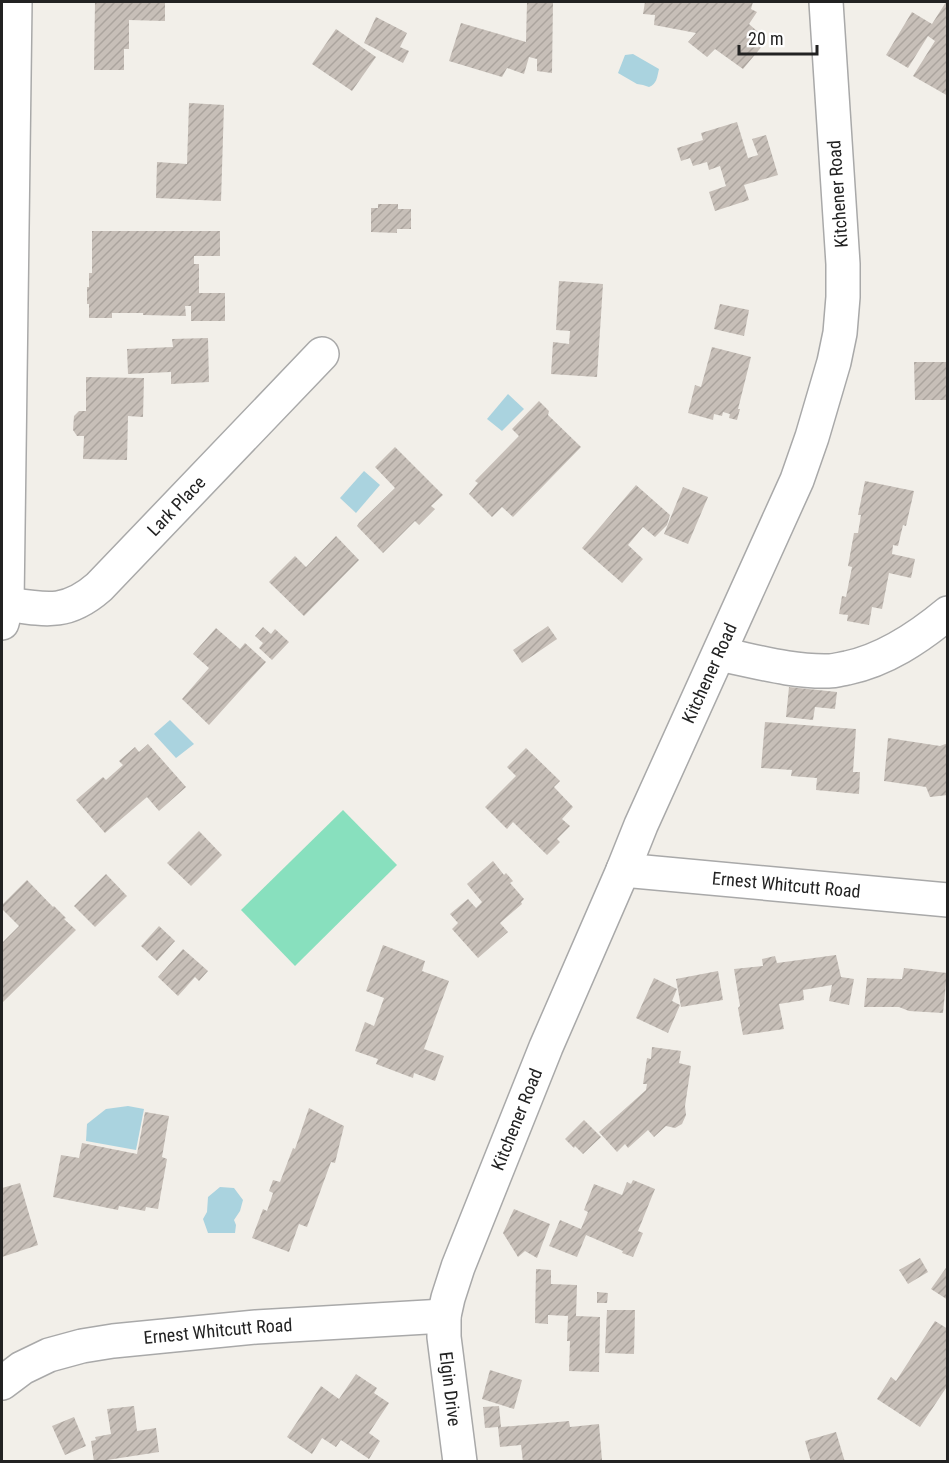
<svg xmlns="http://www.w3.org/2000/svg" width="949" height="1463" font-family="'Roboto Condensed',sans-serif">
	<defs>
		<pattern id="building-hatch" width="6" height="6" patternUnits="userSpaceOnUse" patternTransform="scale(1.5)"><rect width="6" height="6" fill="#c7bfb8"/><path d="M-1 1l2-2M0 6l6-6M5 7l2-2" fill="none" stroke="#aba49e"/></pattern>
	</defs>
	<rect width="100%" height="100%" fill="#f2efe9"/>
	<path fill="#88e0be" d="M343,810l54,55 -102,101 -54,-56z"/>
	<g fill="#aad3df">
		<path d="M633,54l26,15c-2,8 -2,15 -10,18l-6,-2 -6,-1 -19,-11 7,-18z"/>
		<path d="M508,394l16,15 -22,22 -15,-12z"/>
		<path d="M364,471l16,14 -24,28 -16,-15z"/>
		<path d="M170,720l24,24 -18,14 -22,-24z"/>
		<path d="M128,1106l16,3 -8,41 -50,-9 1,-17 19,-15z"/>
		<path d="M220,1187l14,1 9,12 -3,11 -6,9 2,5 -1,8h-27l-5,-14 4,-7 1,-15z"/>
	</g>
	<g fill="url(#building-hatch)">
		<path d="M95,2h70v19l-36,-1v29h-5v21h-30z"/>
		<path d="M527,2h26l-1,71 -15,-2v-12l-8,-2 -5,17 -17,-6 -5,9 -53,-16 12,-38 65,19z"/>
		<path d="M645,2h108l-2,7 6,3 -8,12 18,16 -24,29 -28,-20 -8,8 -19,-15 8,-9 -42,-8 1,-10 -12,-1z"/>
		<path d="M946,2h2v94l-35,-20 22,-35 -7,-5 -20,32 -22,-13 26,-43 20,12z"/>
		<path d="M376,17l31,16 -7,14 9,4 -6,12 -39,-20z"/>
		<path d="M336,29l40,28 -24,34 -40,-27z"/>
		<path d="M189,103l35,2 -3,96 -65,-3 1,-36 30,2z"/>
		<path d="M737,122l11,36 10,-3 -6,-16 14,-4 12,40 -34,10 5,15 -34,11 -6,-19 17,-6 -6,-20 -11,4 -2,-8 -14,4 -3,-8 -9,3 -4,-13 26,-8 -2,-7z"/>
		<path d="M378,204h20v5h13v20h-14v4l-26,-1v-24h7z"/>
		<path d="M92,231h128v25h-26v8h5v29h26v28h-34v-15h-6l1,10 -43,-1v-2h-31v5h-23v-14h-2v-17h2v-14h3z"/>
		<path d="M559,281l44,3 -6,93 -46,-3 2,-32 16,2 1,-13 -14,-1z"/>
		<path d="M720,304l29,6 -5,26 -30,-7z"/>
		<path d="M208,338l1,44 -38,2v-12l-43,2 -1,-25 46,-2 -1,-8z"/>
		<path d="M712,347l39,10 -13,52h2l-3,11 -8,-2 1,-4 -7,-2 -1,4 -8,-2 -1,6 -25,-7 7,-28 6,2z"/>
		<path d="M914,362h34v38h-33z"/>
		<path d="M86,377l58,1 -1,39 -15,-1 -1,44 -44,-1 1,-23h-7l-4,-6 1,-14 5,-5h7z"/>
		<path d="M539,401l10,10 -1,4 33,32 -68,70 -11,-10 -10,10 -23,-23 9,-11 -3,-2 44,-45 -7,-7z"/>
		<path d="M395,447l48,48 -12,11 4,3 -16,16 -4,-4 -32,32 -26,-27 2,-3 36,-35 -20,-21z"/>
		<path d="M865,481l49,10 -8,35 -3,-1 -5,21 -5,-1 -1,9 23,5 -4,19 -22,-5 -7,36 -10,-2 -3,18 -22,-4 1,-6 -9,-1 3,-18 4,1 6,-30 -4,-1 6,-33h4l3,-18h-3z"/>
		<path d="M636,485l34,30 -3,10 -12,12 -12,-10 -15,18 15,14 -21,24 -40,-35z"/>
		<path d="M683,487l25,10 -20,47 -24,-10z"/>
		<path d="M336,536l23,24 -55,56 -35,-34 26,-26 11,11z"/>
		<path d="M548,626l9,13 -35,24 -9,-13z"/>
		<path d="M263,627l8,7 4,-5 14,13 -17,18 -13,-12 4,-5 -8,-7z"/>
		<path d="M216,628l24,21 5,-6 21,19 -57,63 -27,-26 27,-31 -16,-14z"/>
		<path d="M789,687l48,5 -2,17 -20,-2 -2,13 -27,-3z"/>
		<path d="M765,722l91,7 -3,43h7l-1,22 -43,-4 1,-12 -26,-2 1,-6 -31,-2z"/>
		<path d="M888,738l52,8 8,-3v52l-18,2 -4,-10 -42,-6z"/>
		<path d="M148,744l38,43 -27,24 -12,-14 -42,36 -29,-33 27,-23 3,3 17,-15 -4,-4 16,-14 4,5z"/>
		<path d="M526,748l34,33 -6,6 19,20 -11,12 8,7 -13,13 3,3 -13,13 -34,-33 -6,7 -22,-22 31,-31 -9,-9z"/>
		<path d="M199,831l23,24 -31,31 -24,-23z"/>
		<path d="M493,861l11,14 2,-2 7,8 -3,2 14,16 -3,3 1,2 -22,19 8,9 -30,26 -26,-29 6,-6 -8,-9 18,-15 8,9 6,-6 -15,-18z"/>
		<path d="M106,874l21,22 -32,31 -21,-21z"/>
		<path d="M27,880l26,27 1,-1 12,12 -2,1 12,11 -74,73v-60l17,-17 -17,-17v-4z"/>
		<path d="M159,926l16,15 -18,20 -16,-15z"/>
		<path d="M383,945l42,16 -3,10 27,10 -25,68 20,7 -9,25 -21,-8 -1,5 -37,-14 2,-5 -23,-8 10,-29 9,4 10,-28 -18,-7z"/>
		<path d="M183,949l25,22 -9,10 -4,-4 -17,19 -20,-19z"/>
		<path d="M836,955l5,22 13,2 -5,26 -20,-4 3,-16 -29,5 1,10 -25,4 5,25 -41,6 -5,-27 2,-2 -6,-37 29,-3 -1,-7 13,-3 2,7z"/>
		<path d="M904,968l43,5 -4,40 -34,-2 -10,-4h-35l3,-29 35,1z"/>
		<path d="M718,971l5,29 -42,7 -5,-28z"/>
		<path d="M654,978l23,11 -5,12 8,4 -12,28 -32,-15z"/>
		<path d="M652,1047l29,4 -2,12 12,3 -6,40 1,9 -4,9 -7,4 -9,-2 -12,11 -6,-7 -20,18 -3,-4 -8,8 -18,-20 47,-42 1,-6h-4l4,-26 4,1z"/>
		<path d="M309,1108l35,18 -9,37 -4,-1 -24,65 -8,-3 -10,28 -37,-14 11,-29 4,2 6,-18 -4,-2 4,-11 7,2 13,-34 2,1z"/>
		<path d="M145,1112l24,4 -7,41 5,2 -9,50 -12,-2 -1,4 -26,-5 -1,4 -65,-13 8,-42 18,3 3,-15 55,11z"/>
		<path d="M584,1120l17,17 -18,17 -8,-8 -1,2 -9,-9z"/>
		<path d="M633,1180l22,9 -17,42 5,2 -10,24 -11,-4 1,-2 -37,-16 -9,22 -28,-11 11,-26 21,9 7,-17 -4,-2 10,-26 28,11 5,-13 4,2z"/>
		<path d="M20,1183l18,62 -36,12v-69z"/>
		<path d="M514,1209l36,15 -13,34 -12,-7 -7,6 -15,-24z"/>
		<path d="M920,1258l8,14 -20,12 -9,-14z"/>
		<path d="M948,1265v35l-17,-11z"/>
		<path d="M536,1269l15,1v14l26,1 -1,31 24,1 -1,55 -30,-1 1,-30h-3l1,-25 -20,-1v9l-13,-1z"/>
		<path d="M597,1292l11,1 -1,10h-10z"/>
		<path d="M607,1310h28l-1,44 -29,-1z"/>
		<path d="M935,1321l13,8v56l-28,42 -43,-28 14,-22 5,4z"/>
		<path d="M490,1370l32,10 -8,29 -32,-10z"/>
		<path d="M356,1374l21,14 -3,5 15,10 -20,30 11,8 -11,18 -28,-19 -5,7 -14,-9 -10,16 -25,-17 34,-51 18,13z"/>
		<path d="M134,1406l3,25 19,-3 3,24 -65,10 -3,-21 5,-1 -1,-3 16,-3 -4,-25z"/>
		<path d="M499,1406l2,21 68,-6 1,6 29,-3 3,36 -79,2 -2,-17 -21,2 -2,-20 -13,1 -2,-21z"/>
		<path d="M74,1417l12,29 -21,9 -13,-29z"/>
		<path d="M836,1432l9,30h-34l-6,-21z"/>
	</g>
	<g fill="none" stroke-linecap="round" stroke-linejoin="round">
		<defs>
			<g id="minor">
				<path id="s1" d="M7,604c39,6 60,11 92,-17l223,-233"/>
				<path d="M2,623l5,-19 8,-602"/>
				<path d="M719,654c36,7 72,18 110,17 6,0 12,-2 18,-3 38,-8 71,-30 101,-55"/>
				<path id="s2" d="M623,870l325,30"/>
				<path id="s3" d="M2,1383l20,-15 27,-13 33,-9 31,-5 143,-14 188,-11"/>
				<path id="s4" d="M460,1462l-16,-125v-21l4,-18 10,-31 88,-220 77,-177 18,-45 156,-345 15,-43 22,-75 6,-29 3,-36v-33l-17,-262"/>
			</g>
		</defs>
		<use href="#minor" stroke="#a9a9a9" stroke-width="36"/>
		<use href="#minor" stroke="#fff" stroke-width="33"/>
	</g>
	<g text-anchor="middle" stroke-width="5" stroke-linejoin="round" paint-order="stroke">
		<g font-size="18" fill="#222" stroke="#fff">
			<text transform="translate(838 194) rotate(-94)" y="6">Kitchener Road</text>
			<text dy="6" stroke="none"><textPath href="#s1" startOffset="210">Lark Place</textPath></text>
			<text dy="6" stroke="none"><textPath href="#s4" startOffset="843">Kitchener Road</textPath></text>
			<text dy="6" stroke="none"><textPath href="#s2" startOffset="164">Ernest Whitcutt Road</textPath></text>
			<text dy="6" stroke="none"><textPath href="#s4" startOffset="357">Kitchener Road</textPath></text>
			<text dy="6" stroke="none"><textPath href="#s3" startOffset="226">Ernest Whitcutt Road</textPath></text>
			<text transform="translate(450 1389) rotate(83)" y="6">Elgin Drive</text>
		</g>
	</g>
	<rect width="949" height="1463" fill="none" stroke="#222222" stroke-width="6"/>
	<path d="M739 45v9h78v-9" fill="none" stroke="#222222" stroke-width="3"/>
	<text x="748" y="45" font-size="18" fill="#222222" stroke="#ffffff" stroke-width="4.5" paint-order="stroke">20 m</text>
</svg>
